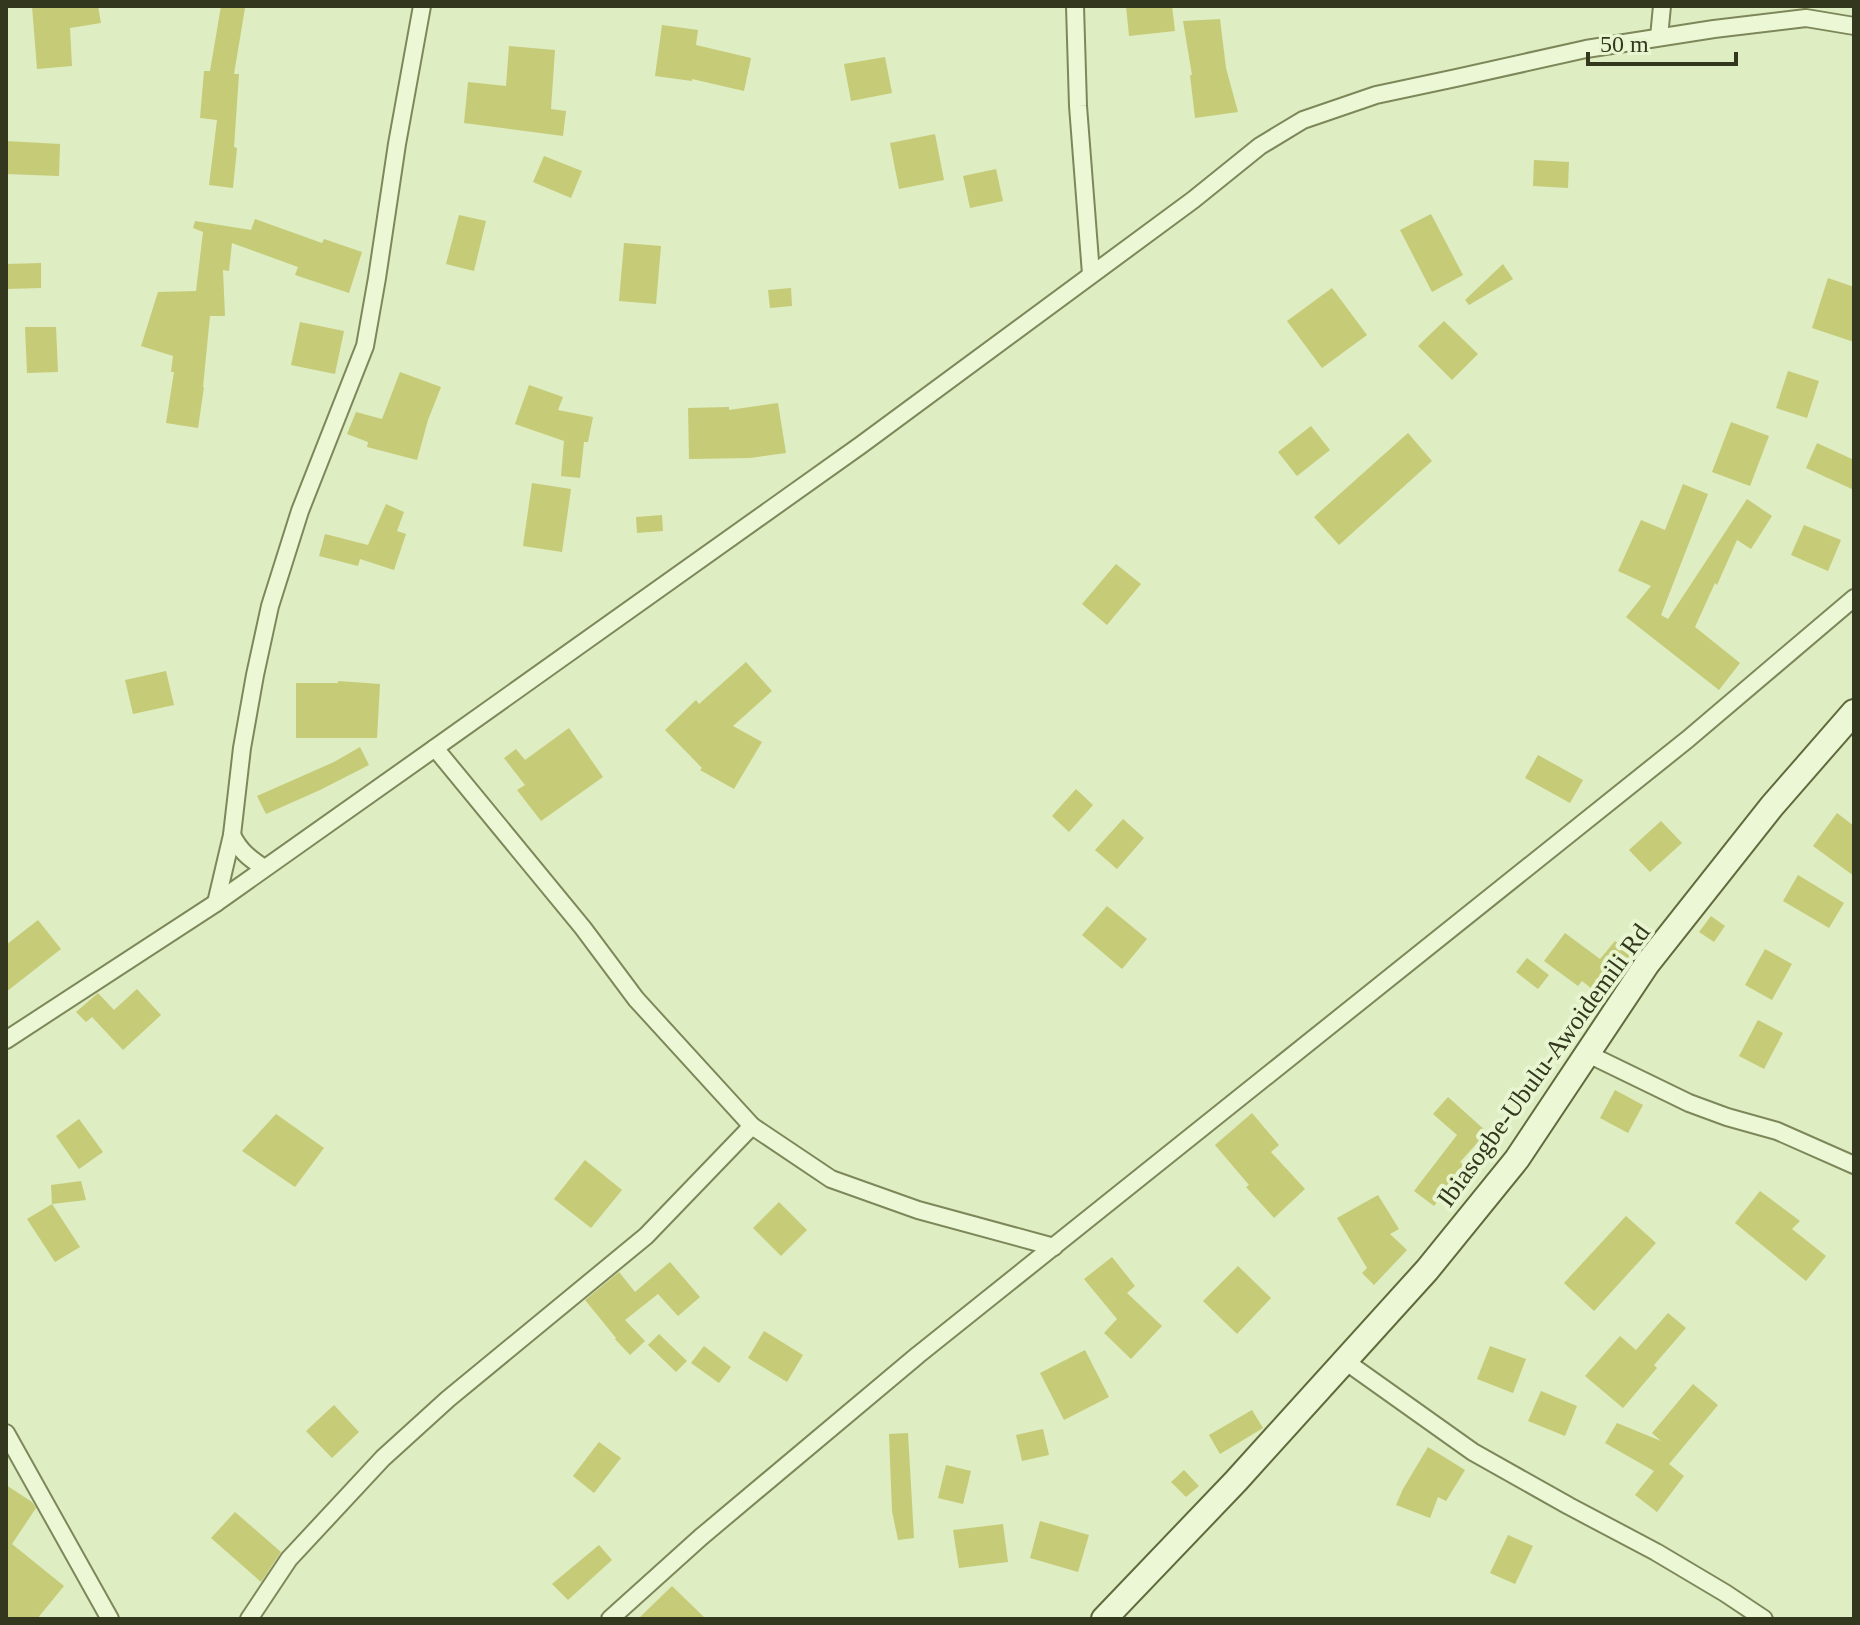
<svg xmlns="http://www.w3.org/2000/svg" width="1860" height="1625" font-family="Georgia,serif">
	<rect width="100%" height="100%" fill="#deedc2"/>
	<g fill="#c6cb78">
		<path d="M32,6h66l3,17 -31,5 2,38 -35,3z"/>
		<path d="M221,6l24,2 -11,66h5l-5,73 3,1 -4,40 -24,-3 8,-65 -17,-2 4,-47h6z"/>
		<path d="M1126,6h46l3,25 -46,5z"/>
		<path d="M1220,19l6,49 12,44 -43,6 -5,-43h2l-9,-54z"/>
		<path d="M662,25l36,5 -2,15 55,13 -7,33 -52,-12v2l-37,-5z"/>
		<path d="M509,46l46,4 -4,59 15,2 -3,25 -99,-13 4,-41 38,4z"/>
		<path d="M885,57l7,36 -41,8 -7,-37z"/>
		<path d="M935,134l9,46 -45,9 -9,-46z"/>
		<path d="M6,141l54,3 -1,32 -53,-2z"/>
		<path d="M544,156l38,15 -11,27 -38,-16z"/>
		<path d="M1534,160l35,2 -1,26 -35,-2z"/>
		<path d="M996,169l7,32 -33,7 -7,-32z"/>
		<path d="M1431,214l32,61 -31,17 -32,-62z"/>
		<path d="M459,215l27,6 -12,50 -28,-7z"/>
		<path d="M255,219l67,24 2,-4 38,13 -13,41 -54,-18 3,-8 -66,-24 -3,28 -6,-1 2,46h-15l-7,71h1l-6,41 -32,-5 8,-51h-3l2,-16 -32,-10 17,-54 38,-1 7,-59 -10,-4 2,-7 56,9z"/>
		<path d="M624,243l37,3 -5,58 -37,-3z"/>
		<path d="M41,263v25l-35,1v-25z"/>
		<path d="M1503,264l10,15 -44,26 -4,-5z"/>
		<path d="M1828,278l26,9v55l-42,-14z"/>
		<path d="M791,288l1,18 -22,2 -2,-18z"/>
		<path d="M1332,288l35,47 -45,33 -35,-47z"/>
		<path d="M1444,321l34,33 -26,26 -34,-34z"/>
		<path d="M300,322l44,9 -9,43 -44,-9z"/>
		<path d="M25,327h31l2,45 -31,1z"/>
		<path d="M1788,371l31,10 -12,37 -31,-10z"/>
		<path d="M400,372l41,15 -13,33 -11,40 -50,-13 1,-5 -21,-8 9,-22 26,7z"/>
		<path d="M529,385l34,12 -5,13 35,7 -5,25h-4l-4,36 -19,-2 3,-35 -49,-17z"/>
		<path d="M778,403l8,50 -36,5 -61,1 -1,-51 41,-1v3z"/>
		<path d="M1731,422l38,14 -19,50 -38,-14z"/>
		<path d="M1311,426l19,24 -33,26 -19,-24z"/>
		<path d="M1408,433l24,28 -93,84 -25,-28z"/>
		<path d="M1817,443l37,17v30l-48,-22z"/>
		<path d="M532,483l39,6 -9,63 -39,-6z"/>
		<path d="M1683,484l25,10 -47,121 7,4 79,-120 25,17 -21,33 -14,-9 -20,45 -2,-2 -20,44 45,36 -21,27 -93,-73 25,-31 -33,-15 23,-51 24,10z"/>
		<path d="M386,504l18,8 -7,19 9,3 -12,36 -34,-11 -2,7 -39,-10 6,-22 43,11z"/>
		<path d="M662,515l1,16 -26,2 -1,-16z"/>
		<path d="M1804,525l37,15 -13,31 -37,-16z"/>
		<path d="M1116,564l25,20 -34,41 -25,-21z"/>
		<path d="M746,662l26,29 -39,35 29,16 -28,47 -34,-19 2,-2 -37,-38 31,-30 3,4z"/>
		<path d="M166,671l8,34 -41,9 -8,-34z"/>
		<path d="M338,681l42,3 -3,54h-81v-55h42z"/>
		<path d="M569,728l34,49 -62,44 -24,-31 8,-5 -21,-27 12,-9 9,11z"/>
		<path d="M360,747l9,18 -49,25 -54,24 -9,-18 77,-34z"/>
		<path d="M1538,755l45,25 -13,23 -45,-25z"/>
		<path d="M1076,789l17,16 -24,27 -17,-16z"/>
		<path d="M1837,813l17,13v50l-41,-30z"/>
		<path d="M1123,819l21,19 -27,31 -22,-19z"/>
		<path d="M1661,821l21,22 -32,29 -21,-22z"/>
		<path d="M1798,875l46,28 -15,25 -46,-27z"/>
		<path d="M1107,906l40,33 -25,30 -40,-34z"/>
		<path d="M1711,916l14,10 -11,16 -15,-10z"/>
		<path d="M38,920l23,29 -55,43v-47z"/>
		<path d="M1565,933l35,26 15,-18 19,15 -33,40 -19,-15 -4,5 -34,-25z"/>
		<path d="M1765,949l27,15 -20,36 -27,-15z"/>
		<path d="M1527,958l22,17 -11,14 -22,-17z"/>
		<path d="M137,989l24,26 -38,35 -31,-33 -6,5 -10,-10 22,-19 16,17z"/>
		<path d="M1758,1020l25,13 -19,36 -25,-13z"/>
		<path d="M1615,1090l28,15 -15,28 -28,-15z"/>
		<path d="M1448,1097l39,35 -27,30 5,4 -31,40 -20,-15 43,-56 -24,-21z"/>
		<path d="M1252,1113l27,32 -8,7 34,37 -31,29 -28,-31 3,-2 -34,-40z"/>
		<path d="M276,1114l48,34 -29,39 -53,-36z"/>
		<path d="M79,1119l24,33 -24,17 -23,-33z"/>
		<path d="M585,1160l37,30 -31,38 -37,-29z"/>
		<path d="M81,1181l5,19 -34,4 -1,-19z"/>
		<path d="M1760,1191l40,30 -8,8 34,27 -20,25 -71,-58z"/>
		<path d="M1378,1195l21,34 -9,5 17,16 -33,35 -12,-12 5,-5 -30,-50z"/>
		<path d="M779,1202l28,28 -26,26 -28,-28z"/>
		<path d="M52,1204l28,43 -25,15 -28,-43z"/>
		<path d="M1626,1216l30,27 -62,68 -30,-28z"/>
		<path d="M1112,1257l23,29 -8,7 35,33 -31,33 -27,-26 13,-14 -33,-40z"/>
		<path d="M670,1262l30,35 -22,19 -20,-22 -33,26 20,21 -15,14 -15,-16 1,-1 -31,-38 34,-28 16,20z"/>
		<path d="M1238,1266l33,32 -34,36 -34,-33z"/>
		<path d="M1668,1313l18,15 -32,37 3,3 -34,40 -38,-32 35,-40 16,14z"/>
		<path d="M764,1331l39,24 -16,27 -39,-24z"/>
		<path d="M659,1334l28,27 -11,11 -28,-27z"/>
		<path d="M704,1346l27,21 -12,16 -28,-20z"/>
		<path d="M1490,1346l36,13 -13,34 -36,-14z"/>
		<path d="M1085,1350l24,47 -45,23 -24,-47z"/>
		<path d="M1693,1384l25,21 -49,59 15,12 -27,36 -22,-17 19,-24 -49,-28 12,-20 44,18 -9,-8z"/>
		<path d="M1541,1391l36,15 -12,30 -37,-15z"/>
		<path d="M334,1405l25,27 -27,26 -26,-27z"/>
		<path d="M1252,1410l11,18 -43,26 -11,-19z"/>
		<path d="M1043,1429l6,26 -27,6 -6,-26z"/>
		<path d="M908,1433l6,105 -16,2 -6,-29 -3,-77z"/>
		<path d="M599,1442l22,16 -27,35 -21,-17z"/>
		<path d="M1428,1447l37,23 -19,31 -8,-4 -8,21 -34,-13 7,-16z"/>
		<path d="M946,1465l25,6 -8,33 -25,-6z"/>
		<path d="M1184,1470l15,16 -13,11 -15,-15z"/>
		<path d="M6,1485l26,17 4,6 -24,36 52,42 -27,33h-31z"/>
		<path d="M235,1512l46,40 -20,30 -50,-44z"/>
		<path d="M1040,1521l49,14 -11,37 -48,-14z"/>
		<path d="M1003,1524l5,38 -49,6 -6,-38z"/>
		<path d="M1508,1535l25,11 -18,38 -25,-11z"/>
		<path d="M599,1545l13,15 -44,40 -16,-16z"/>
		<path d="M672,1586l34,33h-68z"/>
	</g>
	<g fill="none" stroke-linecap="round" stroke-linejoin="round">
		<defs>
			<g id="street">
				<path d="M1075,6l3,100 13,168"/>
				<path d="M1659,37l3,-31"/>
				<path d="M435,748l148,180 53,71 116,127 79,53 87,31 136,37"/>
				<path d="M232,835c8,16 17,23 32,33"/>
				<path d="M216,903l16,-68 10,-87 13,-73 15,-69 30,-95 65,-165 12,-68 20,-134 25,-138"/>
				<path d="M6,1040l210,-137 219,-155 426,-303 332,-245 67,-54 43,-26 73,-25 80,-17 130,-29 128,-20 92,-11 48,8"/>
				<path d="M1586,1053l103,50 38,14 50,14 77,34"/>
				<path d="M1345,1361l128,91 96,54 87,46 69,41 39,26"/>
				<path d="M6,1433l104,186"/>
				<path d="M249,1619l40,-60 94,-101 65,-59 198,-163 106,-110"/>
				<path d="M610,1619l91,-82 217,-182 770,-616 166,-141"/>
			</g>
			<path id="secondary" d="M1104,1619l132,-138 191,-211 90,-111 130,-195 125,-158 82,-94"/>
		</defs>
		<use href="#street" stroke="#7e8759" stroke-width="20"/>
		<use href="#secondary" stroke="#62693c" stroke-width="28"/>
		<use href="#street" stroke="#ecf8d5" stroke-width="16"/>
		<use href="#secondary" stroke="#ecf8d5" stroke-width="24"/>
	</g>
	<g text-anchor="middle" stroke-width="8" stroke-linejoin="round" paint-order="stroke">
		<g font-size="26" fill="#33371d" stroke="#e8f5d1">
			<text transform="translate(1543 1065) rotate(-54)" y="9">Ibiasogbe-Ubulu-Awoidemili Rd</text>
		</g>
	</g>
	<rect width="1860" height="1625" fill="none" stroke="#33371d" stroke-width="16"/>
	<path d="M1588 52v12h148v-12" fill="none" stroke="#33371d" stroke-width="4"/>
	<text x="1600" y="52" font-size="24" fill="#33371d" stroke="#e8f5d1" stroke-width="6" paint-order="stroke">50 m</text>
</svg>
